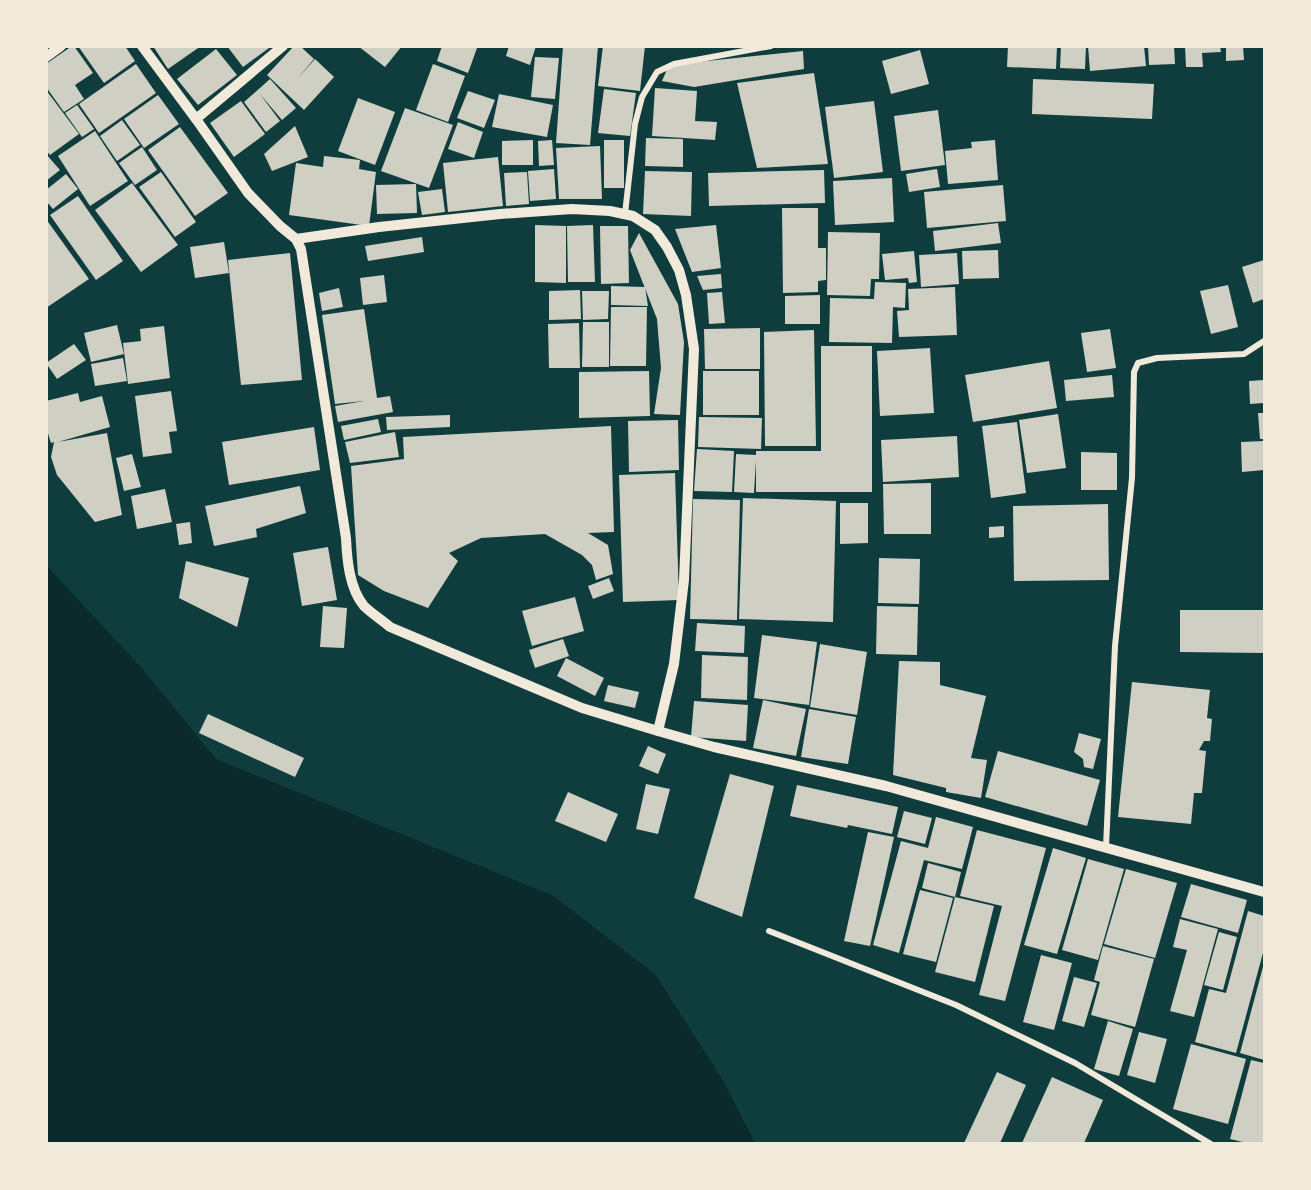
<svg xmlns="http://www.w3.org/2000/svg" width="1311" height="1190" font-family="'Fira Sans',sans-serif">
	<rect width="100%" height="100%" fill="#0f3d3e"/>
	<path fill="#0a2a2b" d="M46,565l95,102 75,92 336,136 103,79 69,108 31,61h-708z"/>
	<g fill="#cfcfc3">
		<path d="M72,46h2l19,27 -18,12 9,14 -20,13 -18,-25v-23z"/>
		<path d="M78,46h47l10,15 -31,22z"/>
		<path d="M153,46h48l-33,23z"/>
		<path d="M227,46h41l1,2 -26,19z"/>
		<path d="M294,46h6l14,13 -16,19 17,-19 19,18 -30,33 -37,-35z"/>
		<path d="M358,46h44l-17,21z"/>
		<path d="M442,46l35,2 -9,25 -31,-12z"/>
		<path d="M509,46h27l-6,19 -24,-9z"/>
		<path d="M563,46h35l-8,99 -34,-2z"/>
		<path d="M603,46h42l-5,45 -42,-5z"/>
		<path d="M1008,46h49l-1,23 -49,-2z"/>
		<path d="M1061,46h25l-1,23 -25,-1z"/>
		<path d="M1088,46h56l2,20 -56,5z"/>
		<path d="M1148,46h26l1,18 -26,1z"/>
		<path d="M1185,46h35l1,6 -19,1 1,14h-17z"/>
		<path d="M1226,46h17l1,14 -18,1z"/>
		<path d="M216,49l21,26 -39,30 -21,-26z"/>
		<path d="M920,50l9,34 -38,10 -9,-33z"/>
		<path d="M803,51l1,18 -110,18 -32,-6 7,-16z"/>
		<path d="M535,57l24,1 -4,41 -24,-2z"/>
		<path d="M136,64l20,29 -57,40 -20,-29z"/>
		<path d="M433,64l32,12 -17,46 -32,-12z"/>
		<path d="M814,73l14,91 -71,4 -20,-85z"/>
		<path d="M270,79l26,29 -14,12 -22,-26 20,27 -14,11 -22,-30z"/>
		<path d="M1033,79l121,5 -2,35 -120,-5z"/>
		<path d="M655,88l42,3 -2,30 22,1 -2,18 -63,-4z"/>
		<path d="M604,89l32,4 -6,43 -32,-3z"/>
		<path d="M46,90l33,44 -29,21 -4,-5z"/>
		<path d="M468,91l27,9 -11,28 -27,-10z"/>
		<path d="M499,94l54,11 -6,32 -55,-10z"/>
		<path d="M158,95l21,29 -35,24 -20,-29z"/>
		<path d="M358,98l37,14 -20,53 -37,-14z"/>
		<path d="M241,101l24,33 -31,23 -24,-34z"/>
		<path d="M874,101l9,71 -49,6 -9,-71z"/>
		<path d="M77,105l17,24 -12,8 -17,-24z"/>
		<path d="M405,108l48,17 -24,63 -48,-17z"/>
		<path d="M938,110l7,55 -44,6 -7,-55z"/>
		<path d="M122,120l18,25 -23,16 -17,-25z"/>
		<path d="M458,122l25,10 -9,26 -26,-9z"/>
		<path d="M295,126l13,31 -36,14 -8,-17z"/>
		<path d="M180,127l48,66 -33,23 -47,-66z"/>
		<path d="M95,131l33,50 -38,25 -32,-50z"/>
		<path d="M646,138l37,1v28l-38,-1z"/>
		<path d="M533,140v25h-31v-24z"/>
		<path d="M552,140l2,25 -15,1 -1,-25z"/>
		<rect x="604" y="140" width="20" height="48"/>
		<path d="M995,140l3,40 -50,4 -3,-33 27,-3 -1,-6z"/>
		<path d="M600,146l2,53h-43l-3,-51z"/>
		<path d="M142,147l15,23 -22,15 -16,-22z"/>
		<path d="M46,154l14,16 -14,11z"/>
		<path d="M324,156l36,4 -1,9 17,3 -7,54 -80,-11 7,-52 27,4z"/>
		<path d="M498,157l5,49 -55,6 -5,-49z"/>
		<path d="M554,169l2,30 -26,2 -2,-30z"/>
		<path d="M937,169l3,18 -31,5 -3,-18z"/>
		<path d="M824,170l1,33 -116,3 -1,-33z"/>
		<path d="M645,171l47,1 -1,44 -48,-2z"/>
		<path d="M161,172l35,50 -21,15 -36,-50z"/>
		<path d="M527,172l2,32 -23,2 -2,-33z"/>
		<path d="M66,174l12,15 -25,20 -7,-8v-11z"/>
		<path d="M892,178l2,44 -59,3 -2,-44z"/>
		<path d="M132,183l46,62 -37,27 -46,-62z"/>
		<path d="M416,184l1,29 -40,1 -1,-29z"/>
		<path d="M1003,185l3,36 -79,7 -3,-36z"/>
		<path d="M442,189l3,23 -23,3 -4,-23z"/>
		<path d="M78,196l45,65 -27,19 -46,-65z"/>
		<path d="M782,208h36v40h8v32l-8,1v11l-35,1z"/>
		<path d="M46,219l43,60 -43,29z"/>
		<path d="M998,223l3,20 -66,8 -2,-20z"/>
		<path d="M535,225l31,1v57l-31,-1z"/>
		<path d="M593,225l2,57h-27l-1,-56z"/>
		<path d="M716,225l5,43 -29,4 -17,-43z"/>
		<path d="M600,226h28l1,57 -28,1z"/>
		<path d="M828,232l52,1 -1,46h-8l-1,17 -43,-1z"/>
		<path d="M639,233l39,71 6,38 -4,73 -26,-1 7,-46 -4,-49 -27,-69z"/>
		<path d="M422,237l2,15 -56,9 -3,-15z"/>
		<path d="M224,242l5,31 -34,5 -5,-31z"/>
		<path d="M998,250l1,28 -36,1 -1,-28z"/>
		<path d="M914,251l3,31 -8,1 -1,-5 -23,2 -3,-26z"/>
		<path d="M290,253l12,127 -61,5 -13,-125z"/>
		<path d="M957,253l2,31 -38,3 -2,-32z"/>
		<path d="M1264,260v39l-11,4 -11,-36z"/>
		<path d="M721,274l1,14 -19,2 -6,-14z"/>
		<path d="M384,275l3,27 -24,3 -3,-27z"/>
		<path d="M875,282l31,1 -1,25 -12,-1 -1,36 -63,-1 1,-44 44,1z"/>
		<path d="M1228,285l10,42 -27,7 -11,-43z"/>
		<path d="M611,286l34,1 3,19 -37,-1z"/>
		<path d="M955,287l2,48 -58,2 -2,-26 12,-1 -1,-21z"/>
		<path d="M339,288l4,19 -21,4 -3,-18z"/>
		<path d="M580,290l1,29 -32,1v-29z"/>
		<path d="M582,291h27l-1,28 -25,1z"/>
		<path d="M722,292l3,31 -16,1 -2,-31z"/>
		<path d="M820,295v29h-35v-28z"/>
		<path d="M611,307h36l-1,59h-36z"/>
		<path d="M364,309l13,89 13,-2 3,16 -55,10 -3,-16 29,-5 -29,3 -13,-89z"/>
		<path d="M583,322h26v45h-27z"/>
		<path d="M579,323l1,45h-31l-1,-44z"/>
		<path d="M117,325l7,29 -33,8 -7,-29z"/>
		<path d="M164,326l6,52 -42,6 -5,-41 18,-2 -1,-12z"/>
		<path d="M760,328v41h-55l-1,-40z"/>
		<path d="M1110,329l6,39 -29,4 -6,-39z"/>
		<path d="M814,330l2,116h-51l-1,-114z"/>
		<path d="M74,344l12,16 -29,19 -11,-16z"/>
		<path d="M821,346h51v146h-116v-32l-2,33 -20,-1 2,-38 20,1v-4h65z"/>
		<path d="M930,348l4,65 -54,3 -3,-65z"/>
		<path d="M123,358l4,23 -32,5 -4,-22z"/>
		<path d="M1049,361l8,47 -84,14 -8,-47z"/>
		<path d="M649,371l1,45 -71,2v-46z"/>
		<rect x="703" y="371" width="56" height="44"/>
		<path d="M1112,375l2,22 -48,4 -2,-21z"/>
		<path d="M1264,380v23l-14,1 -1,-23z"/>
		<path d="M171,391l6,40 -8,1 3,21 -29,4 -8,-61z"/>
		<path d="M78,393l2,9 22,-6 8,31 -52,15 49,-9 15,82 -27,7 -38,-47 -6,-18 3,-15 -3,1 -5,-16v-26z"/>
		<path d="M1258,413h6v26h-4z"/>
		<path d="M1058,414l8,54 -39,5 -8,-53z"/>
		<path d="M450,415v12l-63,3 -1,-13z"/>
		<path d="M699,417l63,1 -1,31 -63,-2z"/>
		<path d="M378,419l3,13 -37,8 -3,-14z"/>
		<path d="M678,420l1,50 -50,2 -1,-51z"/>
		<path d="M1017,422l9,71 -35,5 -9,-72z"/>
		<path d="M611,426l3,106 -26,1 20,12 5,29 -17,6 -4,-15 -10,-10 -37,-21 -64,4 -32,15 9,8 -30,47 -44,-17 -26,-16 -7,-109 53,-7 -1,-22z"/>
		<path d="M314,427l6,43 -91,15 -7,-43z"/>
		<path d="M395,432l4,25 -49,6 -5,-21z"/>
		<path d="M957,436l2,41 -76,5 -2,-42z"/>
		<path d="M1264,441v29l-22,2 -1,-30z"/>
		<path d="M697,449l37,2 -2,41 -38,-1z"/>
		<path d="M1081,452l36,1v37h-36z"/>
		<path d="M132,454l9,33 -17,4 -8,-33z"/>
		<path d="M675,473l4,127 -56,2 -4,-127z"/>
		<path d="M931,483v51h-47l-1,-50z"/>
		<path d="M300,486l6,27 -50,16 1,8 -43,9 -9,-40z"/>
		<path d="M165,489l7,33 -35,7 -6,-33z"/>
		<path d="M743,498l93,3 -3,121 -94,-3z"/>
		<path d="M693,499l47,1 -3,120 -47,-1z"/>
		<path d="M840,503h28v40l-28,1z"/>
		<path d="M1108,504l1,76 -95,1 -1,-75z"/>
		<path d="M190,522l2,21 -13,2 -3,-21z"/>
		<path d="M1004,526v11l-15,1v-11z"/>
		<path d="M328,547l9,53 -35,6 -9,-53z"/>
		<path d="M879,558l41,1 -1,45 -41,-1z"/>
		<path d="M186,561l63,17 -12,49 -58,-29z"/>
		<path d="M609,578l5,13 -21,8 -5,-13z"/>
		<path d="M575,597l9,34 -52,15 -10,-35z"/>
		<path d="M323,606l24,2 -3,40 -24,-1z"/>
		<path d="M877,606l41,1 -1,48 -41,-1z"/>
		<path d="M1180,610h84v43l-84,-1z"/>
		<path d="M697,623l48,3 -1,27 -49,-2z"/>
		<path d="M762,635l55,7 -8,63 -55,-7z"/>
		<path d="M563,639l6,17 -34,12 -6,-18z"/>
		<path d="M820,644l47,8 -10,63 -47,-8z"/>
		<path d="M702,655l46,2 -1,43 -46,-2z"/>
		<path d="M566,658l38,20 -9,18 -38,-20z"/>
		<path d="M899,661l41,1v23l46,11 -15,62 16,2 -6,38 -35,-6v-4l-53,-13z"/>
		<path d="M1132,682l78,8 -3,28 5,1 -2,22h-6l-5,9 7,1 -4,42h-8l-3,31 -73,-7z"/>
		<path d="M608,685l31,7 -4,16 -31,-7z"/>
		<path d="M763,700l43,9 -10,47 -43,-8z"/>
		<path d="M694,701l54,4 -2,36 -55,-4z"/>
		<path d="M809,709l47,8 -8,47 -47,-7z"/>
		<path d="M208,714l96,44 -9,19 -96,-44z"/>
		<path d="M1079,733l22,6 -8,30 -9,-2 -1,-8 -9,-7z"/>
		<path d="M648,746l18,8 -8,20 -19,-8z"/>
		<path d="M998,751l102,29 -13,46 -102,-29z"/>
		<path d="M730,774l44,12 -32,131 -48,-19z"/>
		<path d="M646,784l24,5 -12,45 -22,-5z"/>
		<path d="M797,785l101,22 -6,27 -44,-9 -1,3 -57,-12z"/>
		<path d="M568,792l50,22 -12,28 -51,-21z"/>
		<path d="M904,811l28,7 -7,26 -28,-7z"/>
		<path d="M936,817l37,10 -11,42 -38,-9 -25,93 -26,-8 28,-104 27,7z"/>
		<path d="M977,830l69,18 -41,153 -26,-6 23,-89 -42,-10z"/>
		<path d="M868,832l26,5 -24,109 -26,-5z"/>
		<path d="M1053,848l33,10 -29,96 -33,-9z"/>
		<path d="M1088,859l36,10 -26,91 -36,-10z"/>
		<path d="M928,863l33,9 -6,25 39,9 -19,76 -40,-10 20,-75 -33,-9z"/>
		<path d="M1126,869l51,14 -22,75 -51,-14z"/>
		<path d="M1191,884l56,16 -9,33 -57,-16z"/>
		<path d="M920,890l33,8 -17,64 -33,-8z"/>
		<path d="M1248,911l16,5v33l-28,104 -41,-11 14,-53 17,4z"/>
		<path d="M1180,919l38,10 -24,88 -24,-6 17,-61 -14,-3z"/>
		<path d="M1219,932l18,5 -14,53 -19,-5z"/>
		<path d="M1103,946l51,13 -19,68 -44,-12 9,-33 -6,-2z"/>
		<path d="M1041,955l31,8 -18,67 -31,-8z"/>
		<path d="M1264,963v97l-24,-7z"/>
		<path d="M1074,977l23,6 -13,44 -22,-6z"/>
		<path d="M1108,1021l25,8 -14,47 -25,-7z"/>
		<path d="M1139,1032l28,7 -12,44 -28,-8z"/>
		<path d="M1191,1044l55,15 -18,65 -55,-15z"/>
		<path d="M1251,1060l13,3v80h-17l-17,-4z"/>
		<path d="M997,1072l29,13 -26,58h-36z"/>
		<path d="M1052,1077l51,23 -19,43h-62z"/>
	</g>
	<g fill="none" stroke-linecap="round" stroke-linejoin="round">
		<g stroke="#f1e9da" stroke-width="6">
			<path d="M625,214l10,-90 7,-27 15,-25 17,-8 97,-18"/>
			<path d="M1106,847l9,-201 17,-168 2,-106 4,-9 19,-5 87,-4 20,-13"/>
			<path d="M769,931l187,74 119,58 136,81"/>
		</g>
		<g stroke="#f1e9da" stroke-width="10">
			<path d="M142,46l54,73 52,74 32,33 16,13 5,10 45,289c1,21 3,50 18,68 7,7 18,14 26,21l192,81 76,23 56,16 172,39 378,106"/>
			<path d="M46,57l15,-11"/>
			<path d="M196,119l87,-73"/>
			<path d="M296,239l83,-12 121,-13 72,-5 38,2 23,5 22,14 12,17 12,23 7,25 8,54 -10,231 -10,84 -16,67"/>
		</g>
	</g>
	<rect width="1311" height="1190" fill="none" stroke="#f1e9da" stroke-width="96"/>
</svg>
